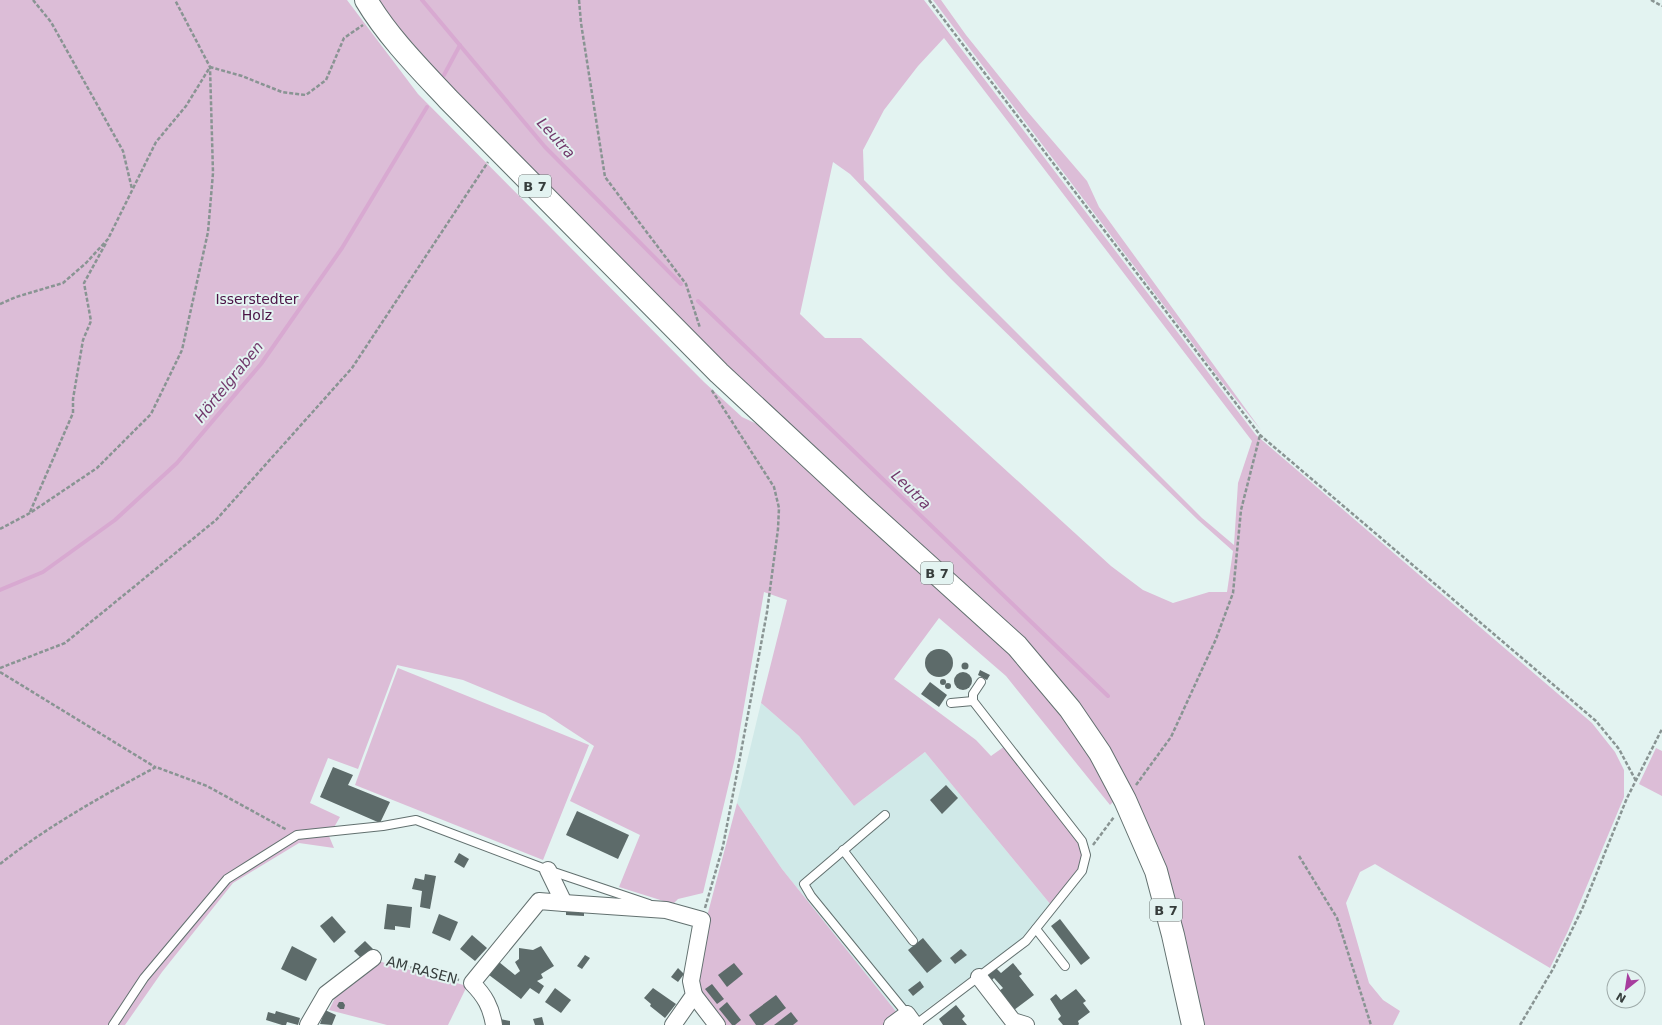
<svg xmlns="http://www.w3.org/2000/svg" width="1662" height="1025" font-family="'DejaVu Sans',sans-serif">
	<rect width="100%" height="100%" fill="#e3f3f1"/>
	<path fill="#d0e9e8" d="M761,703l38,33 55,70 71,-54 126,153 -29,34 -106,78 -8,-11 -10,8 -116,-145 -45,-66z"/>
	<g fill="#dcbdd7" fill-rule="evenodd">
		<path d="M0,0h347l71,94 286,288 38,35 17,8 253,225 51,63 53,86 -6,6 -104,-129 -67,-58 -45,61 82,61 15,16 14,-10 74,97c9,26 -13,44 -28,62l-126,-153 -71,54 -55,-70 -38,-33 26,-103 -23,-8 -29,166 -32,135 -25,6 -5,5 -54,-17 21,-52 -70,-34 24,-55 -49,-32 -82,-34 -66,-15 -39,104 -30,-11 -18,45 30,14 -11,19 5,12 -35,-5 -66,40 -71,89 -37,53h-125z"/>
		<path d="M376,0h548l332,435 336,288 23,29 9,18v27l-56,134 -18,37 -175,-104 -15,8 -14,31 23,80 14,17 17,11 -7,14h-192l-96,-276 -680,-686zM944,38l308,403 -14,42 -4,62 -32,-27 -338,-338 -1,-30 21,-40 34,-44zM833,162l17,12 101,105 247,241 35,31 -6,41h-18l-36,11 -30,-13 -32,-24 -250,-228h-36l-25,-24z"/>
		<path d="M933,0h8l25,35 61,76 60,70 12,26 162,223 -40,-49z"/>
		<path d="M398,668l191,77 -46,115 -188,-75z"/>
		<path d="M1656,748l6,3v45l-23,-12z"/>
		<path d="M737,803l45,66 116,145 -13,11h-161l-24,-31 -1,-13 6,-57z"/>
		<path d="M378,961l89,25 -19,39h-61l-58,-15 10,-20z"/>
	</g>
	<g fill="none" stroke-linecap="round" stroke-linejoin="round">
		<g stroke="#d8a9d1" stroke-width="4">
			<path d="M422,0l123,147 136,137"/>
			<path d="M444,75l16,-30"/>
			<path d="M698,301l410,395"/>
			<path d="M0,590l43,-18 72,-52 62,-57 84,-99 81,-116 85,-141"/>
		</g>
	</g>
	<g fill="#5d6b6a">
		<circle cx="939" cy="663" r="14"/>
		<circle cx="965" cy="666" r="3.5"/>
		<path d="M980,670l10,5 -3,5 -9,-5z"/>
		<circle cx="963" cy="681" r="9"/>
		<circle cx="943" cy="682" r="3"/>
		<path d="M930,682l17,13 -8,12 -18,-13z"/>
		<circle cx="948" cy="686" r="3"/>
		<path d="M333,767l20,8 -5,10 42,17 -10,21 -60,-26z"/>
		<path d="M946,785l12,13 -16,16 -12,-14z"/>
		<path d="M577,811l52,24 -11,24 -52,-24z"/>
		<path d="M459,853l10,6 -5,9 -10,-6z"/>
		<path d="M425,874l11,2 -6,33 -10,-2 2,-16 -10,-2 3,-11 9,2z"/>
		<path d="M387,904l25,3 -2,21 -15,-2v4l-11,-1z"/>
		<path d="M566,909l18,1v6l-18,-1z"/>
		<path d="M439,914l19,8 -8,19 -18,-8z"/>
		<path d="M332,916l14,16 -12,11 -14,-17z"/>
		<path d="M1060,919l30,39 -9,7 -30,-39z"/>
		<path d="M472,935l15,13 -12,13 -15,-12z"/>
		<path d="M923,938l19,23 -15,12 -19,-23z"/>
		<path d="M365,941l8,8 -11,10 -8,-8z"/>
		<path d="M292,946l25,13 -11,22 -25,-12z"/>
		<path d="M541,946l13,20 -13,8 2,4 -6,3 7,5 -5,8 -9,-6 -9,11 -32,-24 10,-13 16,13 5,-4 -5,-9 4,-3v-11l14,2z"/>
		<path d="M961,949l6,6 -12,9 -5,-6z"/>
		<path d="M585,955l5,3 -8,11 -5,-3z"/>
		<path d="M734,963l9,11 -16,13 -9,-12z"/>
		<path d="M1013,963l9,11 -3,2 15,19 -20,15 -15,-19 4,-3 -9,-10 -5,5 -5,-6 12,-9 5,5z"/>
		<path d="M678,968l6,6 -6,8 -7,-5z"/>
		<path d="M920,981l4,6 -11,9 -5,-6z"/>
		<path d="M712,984l12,15 -7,5 -12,-15z"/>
		<path d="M555,988l16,12 -10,13 -16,-11z"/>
		<path d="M653,988l23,16 -11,14 -15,-12 1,-2 -7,-6z"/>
		<path d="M1076,989l10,12 -3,2 7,9 -12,9 1,3 -1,1h-15l-5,-6 3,-3 -11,-17 6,-5 5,6z"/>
		<path d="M776,995l10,13 -23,17h-7l-7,-10z"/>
		<path d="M339,1002h4l2,3 -1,4h-4l-3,-3z"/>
		<path d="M727,1002l14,18 -6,5h-3l-13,-16z"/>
		<path d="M956,1005l9,11 -3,3 5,6h-24l-4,-6z"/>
		<path d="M325,1010l11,5 -4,10 -12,-1z"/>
		<path d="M276,1011l24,7 -2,7 -11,-3 -1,3h-4l-16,-5 2,-8 7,2z"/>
		<path d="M791,1012l7,9 -5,4h-19z"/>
		<path d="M542,1017l2,8h-9l-2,-6z"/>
		<path d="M500,1019l10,2v4h-11z"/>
	</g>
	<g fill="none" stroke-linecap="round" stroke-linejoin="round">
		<defs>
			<g id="service">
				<path d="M973,701v-7l8,-12"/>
				<path d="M885,815l-81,69 7,12 96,118"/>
				<path d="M843,850l70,91"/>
				<path d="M1036,929l29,37"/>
				<path d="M113,1025l31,-47 83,-99 70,-44 86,-9 33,-6 132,50 101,34"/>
				<path d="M915,1025l111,-84 56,-70 4,-16 -4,-14 -109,-140 -22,2"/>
			</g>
			<g id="minor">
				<path d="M564,903l102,7 36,10 -11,61 3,14 -21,30"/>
				<path d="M979,977l34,44 13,4"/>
				<path d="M694,995l23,30"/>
				<path d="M308,1025l18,-31 47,-36"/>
				<path d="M494,1025c-3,-18 -9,-29 -22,-42l67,-82 25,2 -16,-33"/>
				<path d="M892,1025l15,-11 8,11"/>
			</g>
			<path id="primary" d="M366,0c22,37 53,68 82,99l271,274 142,132 156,141 53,63 30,44 25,47 31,71 17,64 20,90"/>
		</defs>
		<use href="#service" stroke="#62706f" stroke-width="10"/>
		<use href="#minor" stroke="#62706f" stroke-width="18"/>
		<use href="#primary" stroke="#62706f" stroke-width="24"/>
		<g stroke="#899493" stroke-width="2.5" stroke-dasharray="4 2" stroke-linecap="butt">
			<path d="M33,0l18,22 72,129 9,38"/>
			<path d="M579,0l2,23 24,154 81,107 14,44"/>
			<path d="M929,0l331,435 336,286 23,28 17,32"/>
			<path d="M1651,0l11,6"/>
			<path d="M0,304l16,-7 47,-14 23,-20 22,-24 48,-97 30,-36 24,-39 32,9 40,16 24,3 20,-15 18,-42 19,-13"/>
			<path d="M30,512l43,-99v-14l10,-59 8,-19 -7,-38 22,-40"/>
			<path d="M0,529l30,-16 67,-45 54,-54 31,-64 26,-118 5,-59 -3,-106 -35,-67"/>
			<path d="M0,668l65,-25 151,-123 136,-152 136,-206"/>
			<path d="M0,672l155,95"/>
			<path d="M1136,785l35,-48 45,-98 17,-46 8,-83 19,-75"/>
			<path d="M1093,845l21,-28"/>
			<path d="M1299,856l38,62 34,107"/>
			<path d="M0,864c48,-38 102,-68 156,-97l51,19 80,44"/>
			<path d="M705,908l18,-62 15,-78 29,-156 11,-83 1,-21 -5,-21 -63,-98"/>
			<path d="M387,961l72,19"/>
			<path d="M1520,1025l33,-56 30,-62 44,-109 35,-69"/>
		</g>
		<use href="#service" stroke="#fff" stroke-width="8"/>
		<use href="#minor" stroke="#fff" stroke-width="16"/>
		<use href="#primary" stroke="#fff" stroke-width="22"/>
	</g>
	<g text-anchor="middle" stroke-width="4" stroke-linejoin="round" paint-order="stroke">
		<g fill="#e3f3f1" stroke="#6a7472" stroke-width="1">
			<rect x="519" y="175" width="32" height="22" rx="3"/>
			<rect x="921" y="562" width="32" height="22" rx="3"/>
			<rect x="1150" y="899" width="32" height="22" rx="3"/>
		</g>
		<g font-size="13" font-weight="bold" fill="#363d3c">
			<text x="535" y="191">B 7</text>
			<text x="937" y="578">B 7</text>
			<text x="1166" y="915">B 7</text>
		</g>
		<g font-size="14" fill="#4b1446" stroke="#e3f3f1">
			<text x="257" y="304">Isserstedter<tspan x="257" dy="16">Holz</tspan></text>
		</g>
		<g font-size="14" fill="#363d3c" stroke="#e3f3f1">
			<text transform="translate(422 970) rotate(15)" y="5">AM RASEN</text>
		</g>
		<g font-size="15" font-style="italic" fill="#72396c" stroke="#e3f3f1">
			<text transform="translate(556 138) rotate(48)" y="5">Leutra</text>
			<text transform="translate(229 382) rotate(-51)" y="5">Hörtelgraben</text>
			<text transform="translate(911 490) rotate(44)" y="5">Leutra</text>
		</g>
	</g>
	<g transform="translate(1626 989) rotate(210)"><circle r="19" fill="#e3f3f1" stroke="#9eaaa9"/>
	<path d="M0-3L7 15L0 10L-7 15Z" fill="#a73d9e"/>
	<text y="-6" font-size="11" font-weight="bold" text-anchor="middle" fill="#363d3c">N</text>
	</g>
</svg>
